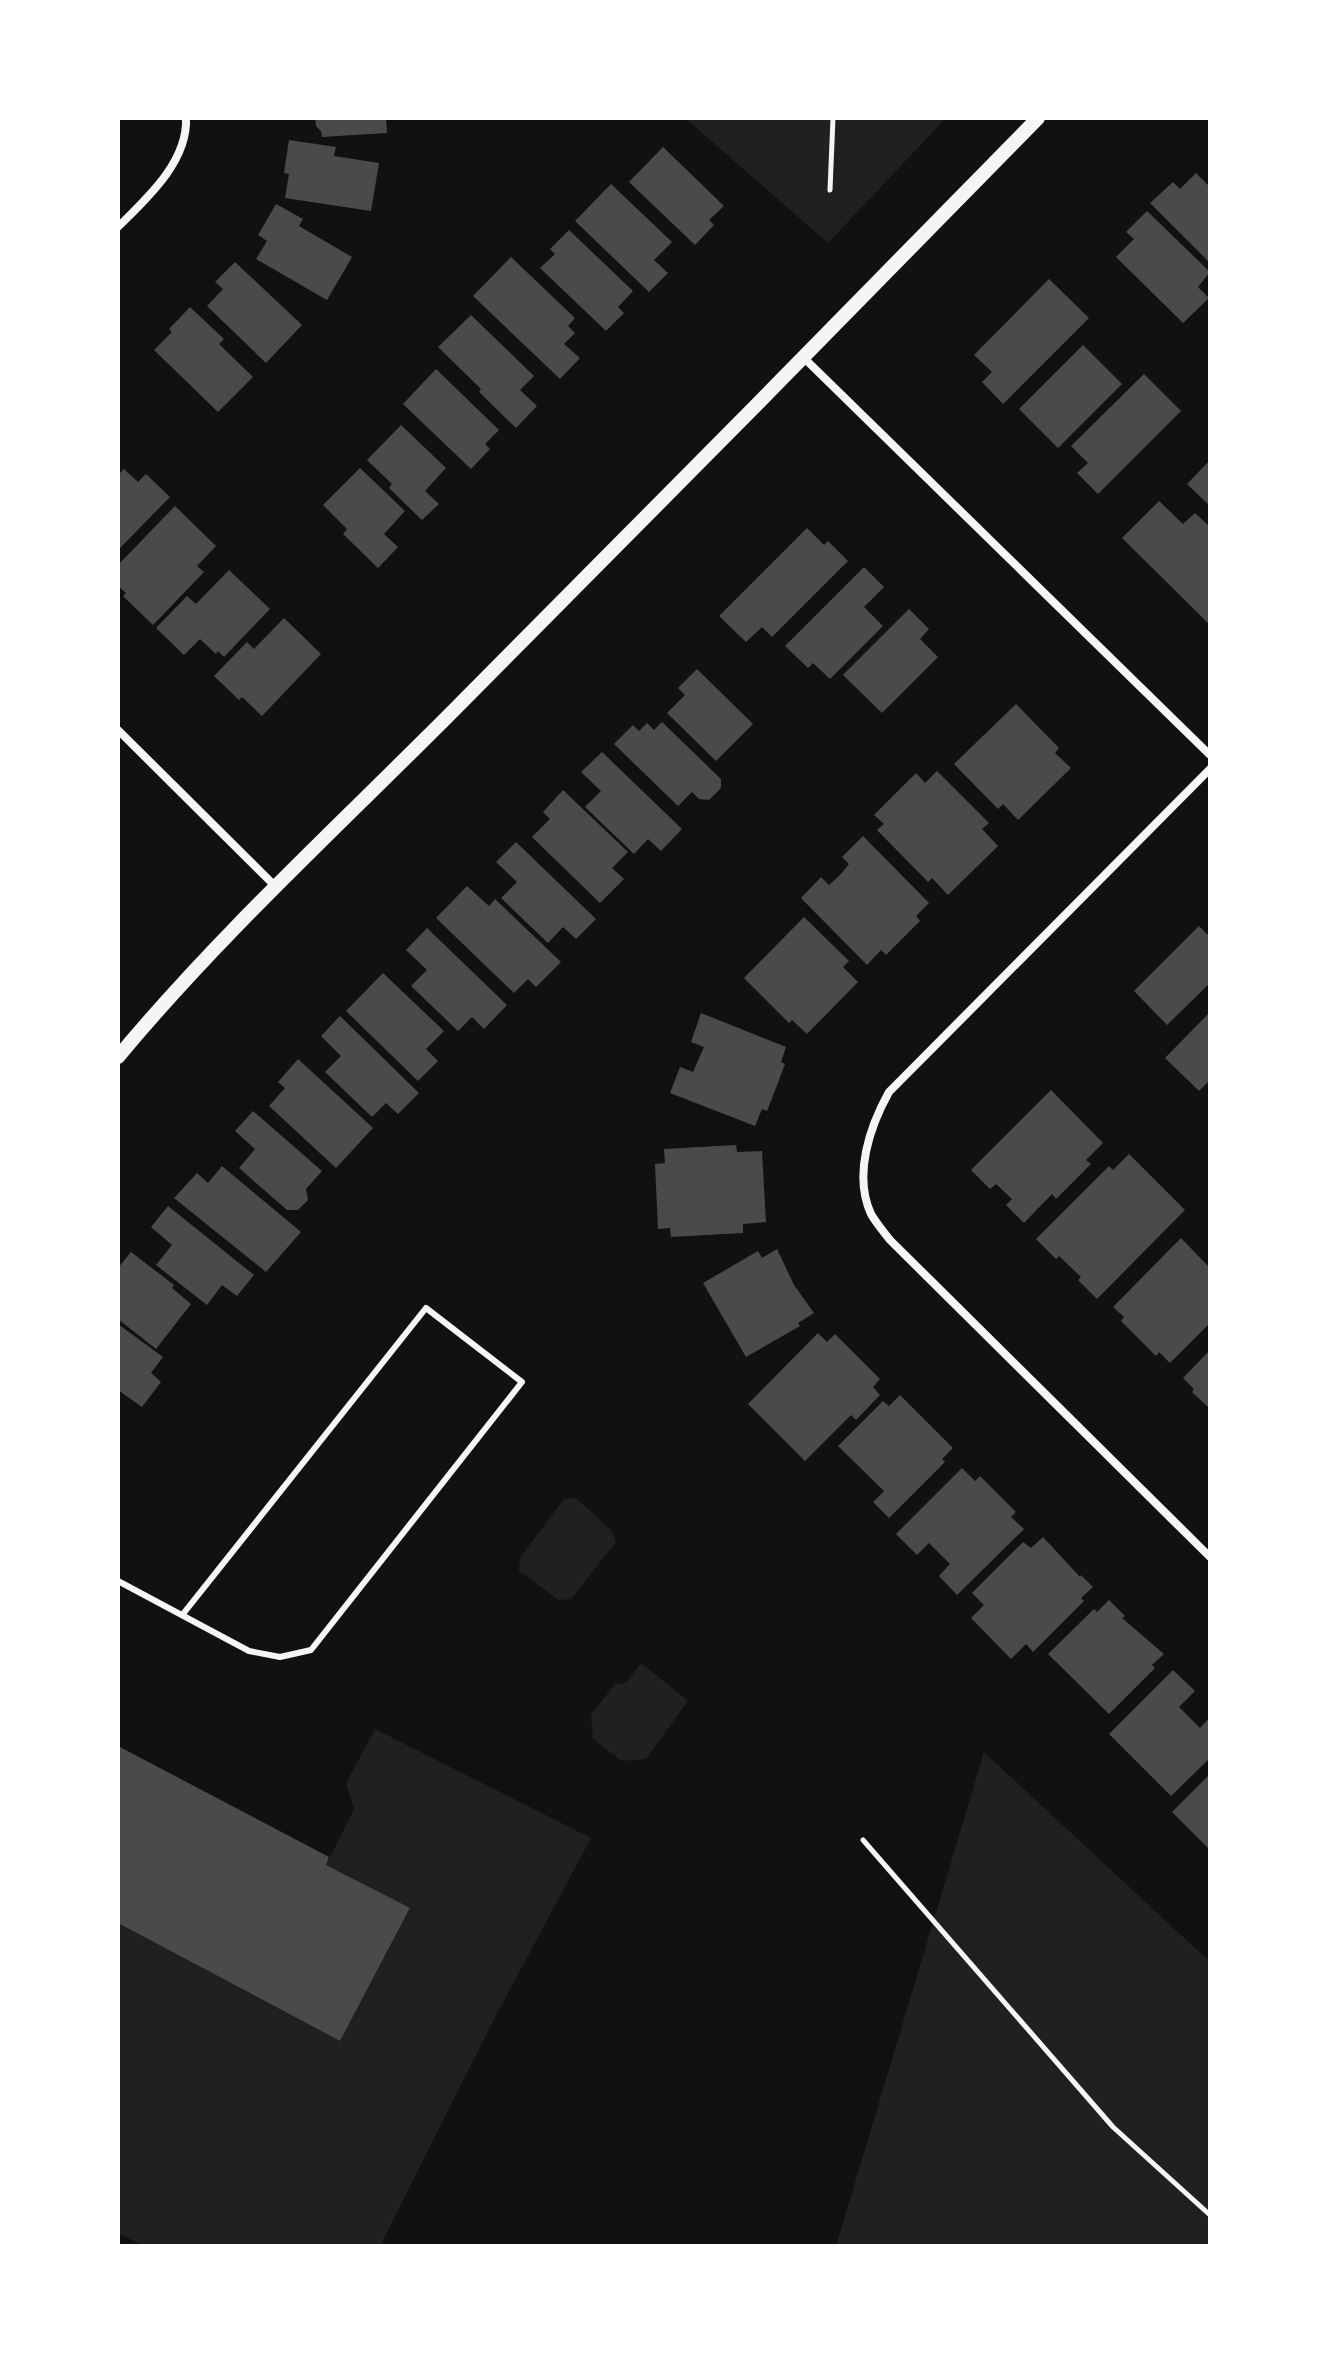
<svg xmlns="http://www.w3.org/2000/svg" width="1328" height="2364" font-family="Poppins,sans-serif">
	<rect width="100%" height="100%" fill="#111"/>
	<g fill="#202020">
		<path d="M685,118h261l-118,125z"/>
		<path d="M576,1498l36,33 4,11 -45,57 -12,1 -40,-29 1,-13 43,-58z"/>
		<path d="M641,1663l47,38 -42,58 -24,2 -29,-22 -2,-24 24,-31 11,-1z"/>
		<path d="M375,1729l216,109 -100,187 -111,221h-236l-26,-13v-310l222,118 70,-132 -84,-44 28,-56 -8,-26z"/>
		<path d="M984,1752l226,210v284h-374z"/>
	</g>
	<g fill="#4a4a4a">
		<path d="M315,118h71l1,15 -65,4 -1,-6 -5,-5z"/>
		<path d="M289,140l47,7 -2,9 45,7 -8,48 -86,-13 4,-24 -5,-1z"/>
		<path d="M663,147l61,59 -15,14 5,5 -19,20 -66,-63z"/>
		<path d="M1196,173l14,14v76l-60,-60 23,-21 7,7z"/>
		<path d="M611,184l61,58 -18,18 14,13 -19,19 -74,-71z"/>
		<path d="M276,204l27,15 -4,7 53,31 -25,43 -71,-41 11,-18 -9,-6z"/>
		<path d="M1147,211l63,61 -12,15 11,11 -26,25 -67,-66 18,-18 -8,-7z"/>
		<path d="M569,230l64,61 -15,16 6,6 -18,18 -66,-63 15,-14 -5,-5z"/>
		<path d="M511,257l64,61 -7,8 7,7 -11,11 16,14 -20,21 -87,-83z"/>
		<path d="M235,262l67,63 -36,38 -59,-57 16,-17 -8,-7z"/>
		<path d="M1049,279l40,39 -86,86 -21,-22 10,-10 -18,-17z"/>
		<path d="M190,307l34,32 -5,5 34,33 -35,35 -64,-62 18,-18 -3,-3z"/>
		<path d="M471,315l63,61 -14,14 17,16 -21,22 -37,-36 2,-3 -43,-42z"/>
		<path d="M1083,345l39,39 -64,64 -39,-39z"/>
		<path d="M436,369l63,61 -14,14 5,5 -19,20 -68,-65z"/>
		<path d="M1144,374l37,37 -83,83 -21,-21 11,-10 -17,-17z"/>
		<path d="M401,425l45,43 -21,23 14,13 -17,16 -33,-32 3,-4 -25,-24z"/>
		<path d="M1210,460v46l-23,-22z"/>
		<path d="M360,468l45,43 -21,23 14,13 -20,21 -35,-34 4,-5 -24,-24z"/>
		<path d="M124,469l14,13 8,-8 24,23 -52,53v-75z"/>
		<path d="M1159,501l24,23 12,-11 15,14v98l-88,-87z"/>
		<path d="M175,506l41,40 -19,20 7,6 -51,53 -30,-29 3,-3 -8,-7v-21z"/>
		<path d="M807,528l17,17 4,-4 20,20 -76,76 -10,-10 -16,15 -27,-26z"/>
		<path d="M864,567l20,20 -20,20 19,19 -53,53 -17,-16 -5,5 -23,-22z"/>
		<path d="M229,570l41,39 -46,48 -6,-6 -2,3 -16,-15 -16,16 -28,-27 31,-32 9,8z"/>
		<path d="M909,609l20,20 -9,10 18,18 -56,56 -39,-38z"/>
		<path d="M284,618l37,36 -59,62 -20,-19 -3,3 -25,-24 33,-34 7,7z"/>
		<path d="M697,669l56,55 -37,37 -49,-48 18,-18 -7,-7z"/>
		<path d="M1016,704l43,44 -4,5 16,15 -53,52 -15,-16 -5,5 -44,-45z"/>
		<path d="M662,722l59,57v9l-12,12 -10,-1 -7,-7 -14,14 -64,-62 19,-19 6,6 8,-8 7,7z"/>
		<path d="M602,752l80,77 -21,22 -13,-12 -14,15 -49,-47 16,-16 -20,-19z"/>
		<path d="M937,771l52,52 -7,6 16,17 -50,49 -16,-17 -4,4 -51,-52 7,-6 -10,-9 42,-42 9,10z"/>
		<path d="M563,790l65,62 -16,16 12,11 -24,24 -68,-66 18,-18 -7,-7z"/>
		<path d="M863,836l66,67 -13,13 4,5 -34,34 -5,-5 -14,15 -66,-67 20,-21 8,8 12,-11 8,-10 -7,-7z"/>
		<path d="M516,842l80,77 -20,20 -13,-12 -15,16 -47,-45 16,-16 -21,-20z"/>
		<path d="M467,886l22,20 6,-7 66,63 -25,25 -8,-8 -14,14 -78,-75z"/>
		<path d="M804,917l45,44 -6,6 15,15 -51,52 -15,-14 -3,3 -45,-45z"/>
		<path d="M1199,926l11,11v46l-43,42 -33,-34z"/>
		<path d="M427,928l80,77 -23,24 -12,-12 -14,14 -47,-45 16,-16 -21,-20z"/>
		<path d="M383,973l61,58 -18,18 12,12 -20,20 -72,-70z"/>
		<path d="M1210,1012v68l-11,11 -34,-33z"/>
		<path d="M701,1013l85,34 -5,15 4,2 -9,24 -9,23 -5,-2 -7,17 -85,-33 10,-26 13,5 11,-25 -13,-5z"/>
		<path d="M340,1016l79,77 -21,21 -12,-11 -14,14 -47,-45 16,-16 -20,-20z"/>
		<path d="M298,1059l75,69 -37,40 -67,-62 16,-18 -7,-6z"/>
		<path d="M1051,1090l52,53 -17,17 5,4 -35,35 -4,-5 -28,29 -18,-18 6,-6 -16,-15 -6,5 -19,-19z"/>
		<path d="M253,1111l69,60 -16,18 2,11 -10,10h-11l-48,-42 16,-19 -20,-18z"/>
		<path d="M736,1145l1,7 25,-1 4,71 -23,2v9l-72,4 -1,-9 -12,1 -3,-65 10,-1 -1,-14z"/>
		<path d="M1129,1154l56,56 -88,89 -19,-19 3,-3 -22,-21 -3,3 -20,-20 73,-73 4,4z"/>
		<path d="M222,1166l79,66 -35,40 -92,-74 23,-25 11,10z"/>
		<path d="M168,1206l86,69 -17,21 -15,-11 -15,20 -51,-40 16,-20 -21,-18z"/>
		<path d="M1181,1238l29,30v55l-40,40 -11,-11 -3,4 -35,-35 3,-4 -11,-10z"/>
		<path d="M777,1249l17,36 20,28 -16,10 2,3 -54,31 -43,-74 55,-32 4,7z"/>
		<path d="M131,1252l43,33 -2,3 19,16 -35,45 -38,-30v-51z"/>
		<path d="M118,1324l45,33 -12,16 10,9 -19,25 -24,-17z"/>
		<path d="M818,1333l9,9 8,-8 45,45 -7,8 7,8 -24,25 -5,-5 -46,46 -57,-57z"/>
		<path d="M1210,1350v59l-18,-17 2,-3 -11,-11z"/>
		<path d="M900,1395l53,53 -11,11 3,3 -56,56 -16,-16 11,-11 -46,-45 45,-45 6,5z"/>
		<path d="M962,1468l13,13 5,-5 36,36 -5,5 13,12 -67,66 -18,-19 11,-12 -21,-21 -12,12 -21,-21z"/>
		<path d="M1043,1537l37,40 1,-2 12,12 -12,11 3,3 -51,51 -7,-8 -15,15 -40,-41 13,-13 -12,-12 51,-51 8,6z"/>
		<path d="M1109,1600l16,16 -3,2 42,36 -12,11 3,3 -46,46 -61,-60 46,-45 3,3z"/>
		<path d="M1173,1670l22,21 -16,16 21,21 10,-11v41l-39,38 -62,-62z"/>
		<path d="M118,1746l211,111 -3,8 84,43 -70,133 -222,-118z"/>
		<path d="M1210,1774v76l-38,-38z"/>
	</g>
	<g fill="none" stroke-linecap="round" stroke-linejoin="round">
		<g stroke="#f5f5f5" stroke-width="5">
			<path d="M830,190l3,-72"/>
			<path d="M863,1840l250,287 97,88"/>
		</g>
		<path stroke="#f5f5f5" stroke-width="6" d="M118,1581l131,70 31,6 31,-7 211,-268 -96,-74 -243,306"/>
		<g stroke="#f5f5f5" stroke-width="8">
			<path d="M118,227c28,-28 70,-65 68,-109"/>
			<path d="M804,358l406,397"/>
			<path d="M118,730l158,157"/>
			<path d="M1210,769l-321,323c-19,34 -36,83 -18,122 5,9 13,18 19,26l320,317"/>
		</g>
		<path stroke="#f5f5f5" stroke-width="14" d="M118,1057c103,-124 227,-237 340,-351 194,-195 388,-391 580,-588"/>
	</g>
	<rect width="1328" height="2364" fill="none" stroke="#ffffff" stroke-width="240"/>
</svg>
